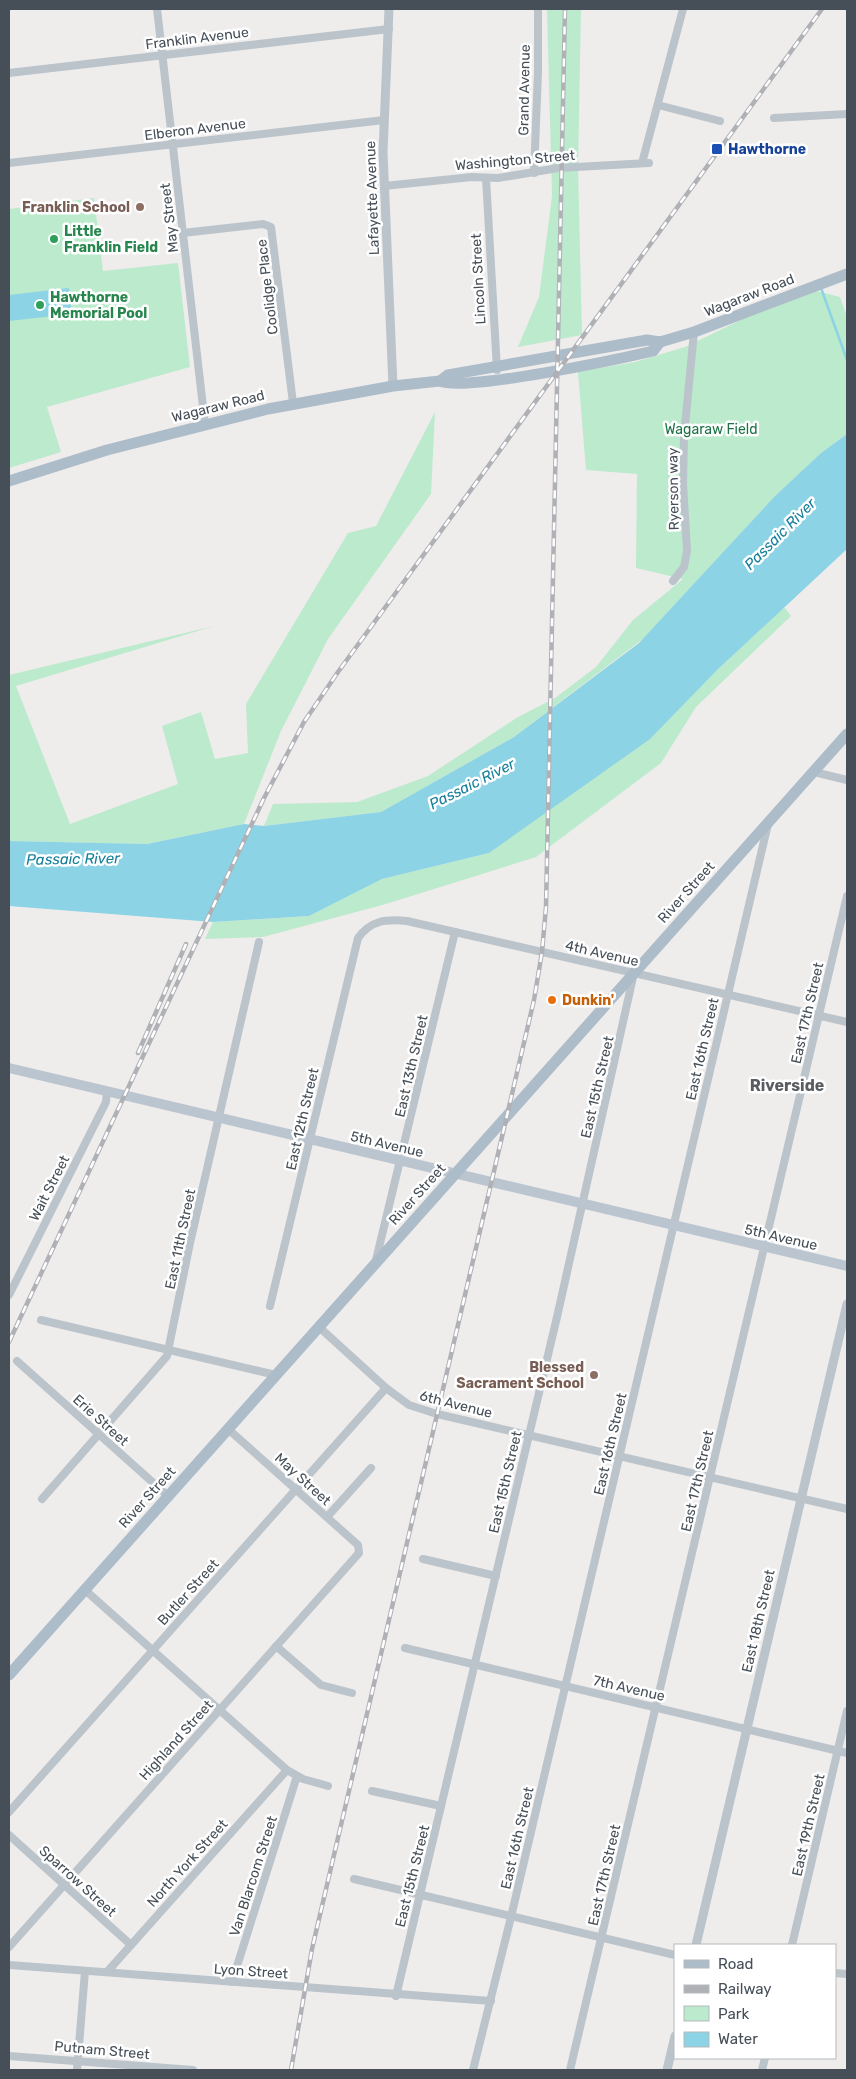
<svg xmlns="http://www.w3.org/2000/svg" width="856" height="2079" font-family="Rubik,sans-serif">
	<rect width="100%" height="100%" fill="#efecec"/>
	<g fill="#bceacd">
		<path d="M547,9h34l-3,159 4,167 -64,12 21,-50 13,-101z"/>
		<path d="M94,198l9,73 75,-8 12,104 -143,40 14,45 -52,16v-259z"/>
		<path d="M817,291l23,6 7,20v117l-26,19 -46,43 -131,142 -130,99 -133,75 -117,14 9,-22 84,-2 71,-26 90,-59 37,-19 41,-31 37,-47 50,-41 -47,-11 1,-94 -51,-4 -8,-98 57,-10 50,-15 60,-29z"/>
		<path d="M435,412l-4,82 -103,145 -47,92 -37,93 -97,20 -138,-3v-166l205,-49 -198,60 54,138 108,-40 -16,-58 39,-14 14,47 33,-6 -2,-49 102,-171 28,-7z"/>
		<path d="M784,607l7,9 -95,91 -35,56 -125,94 -150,47 -123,33 -58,2 8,-17 96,-6 73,-37 107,-26 227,-182z"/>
	</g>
	<g fill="#8cd3e5">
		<path d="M69,288l3,26 -63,7v-26z"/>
		<path d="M847,434v115l-131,122 -66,68 -161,114 -107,26 -73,37 -96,6 -204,-16v-65l138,3 97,-20 20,2 117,-14 133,-75 125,-94 136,-147 46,-43z"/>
	</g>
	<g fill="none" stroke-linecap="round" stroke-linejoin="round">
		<path stroke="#8cd3e5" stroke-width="2.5" d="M821,288l26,72"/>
		<g stroke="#bbc4cb" stroke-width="8">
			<path d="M157,9l48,415"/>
			<path d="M9,73l380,-44"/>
			<path d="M658,105l62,16"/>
			<path d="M774,118l73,-4"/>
			<path d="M9,163l375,-43"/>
			<path d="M642,163l41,-154"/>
			<path d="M534,173l4,-101v-63"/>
			<path d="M486,178l11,192"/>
			<path d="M384,186l88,-9 26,1 60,-10 91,-5"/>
			<path d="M183,233l80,-9 8,3 22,176"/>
			<path d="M673,581l11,-14 3,-16 -4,-68 1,-47 10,-104"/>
			<path d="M814,772l33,8"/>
			<path d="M376,1260l79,-328"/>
			<path d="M9,1295l97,-193 1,-11"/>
			<path d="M270,1306l88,-368c13,-18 28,-19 49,-17l440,101"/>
			<path d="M41,1320l235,55"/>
			<path d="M319,1327l67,61 23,17 28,9 410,95"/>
			<path d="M17,1361l151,135"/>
			<path d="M42,1499l125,-143 23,-113 69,-301"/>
			<path d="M327,1517l44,-49"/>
			<path d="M423,1559l73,17"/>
			<path d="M85,1590l202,180 16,9 25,7"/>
			<path d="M276,1646l45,39 31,8"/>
			<path d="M405,1648l442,105"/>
			<path d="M372,1791l69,15"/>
			<path d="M9,1812l377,-424"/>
			<path d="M9,1835l122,110"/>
			<path d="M354,1879l321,76"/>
			<path d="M792,1945l55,-234"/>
			<path d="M9,1947l350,-394 -1,-8 -130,-116"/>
			<path d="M9,1965l482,36"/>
			<path d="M107,1972l180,-202"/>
			<path d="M835,1973l12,1"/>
			<path d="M232,1982l65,-206"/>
			<path d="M396,1996l161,-679 77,-344"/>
			<path d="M9,2056l184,14"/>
			<path d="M77,2070l8,-99"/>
			<path d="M473,2070l38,-153 257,-1093"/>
			<path d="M570,2070l277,-1174"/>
			<path d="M762,2070l3,-12"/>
		</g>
		<g stroke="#bbc4cb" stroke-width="9">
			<path d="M389,9l-6,143 10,234"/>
			<path d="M696,1945l151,-641"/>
			<path d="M667,2070l8,-34"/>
		</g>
		<path stroke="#bbc5cf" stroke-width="10" d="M9,1068l838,198"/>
		<g stroke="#adbcc9" stroke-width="11">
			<path d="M440,381c25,11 179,-22 213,-30l7,-9"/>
			<path d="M9,481l98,-31 161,-41 125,-23 47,-5 8,-6 199,-35 13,2 34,-10 153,-58"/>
			<path d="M9,1675l838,-941"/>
		</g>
		<defs>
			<g id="rail">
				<path d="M138,1053l48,-109"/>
				<path d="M9,1342l255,-544 40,-76 34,-50 484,-663"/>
				<path d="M291,2070l21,-121 222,-949 8,-48 4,-45 19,-898"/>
			</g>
		</defs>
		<use href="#rail" stroke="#afb1b6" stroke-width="4.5"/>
		<use href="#rail" stroke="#fff" stroke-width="2.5" stroke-dasharray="8" stroke-linecap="butt"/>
	</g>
	<rect fill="#1a4fb4" stroke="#fff" stroke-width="2" x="711" y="143" width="12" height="12" rx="2.5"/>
	<g fill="#8d6e63" stroke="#fff" stroke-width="2">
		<circle cx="140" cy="207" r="5"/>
		<circle cx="594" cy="1375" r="5"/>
	</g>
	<g fill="#2e9e5b" stroke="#fff" stroke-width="2">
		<circle cx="54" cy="239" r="5"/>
		<circle cx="40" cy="305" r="5"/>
	</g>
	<circle fill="#e8710a" stroke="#fff" stroke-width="2" cx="552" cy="1000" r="5"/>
	<g text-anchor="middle" stroke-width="5" stroke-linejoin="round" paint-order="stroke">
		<g font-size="14" fill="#464f58" stroke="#fff">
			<text transform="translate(197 38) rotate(-7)" y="5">Franklin Avenue</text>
			<text transform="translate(524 90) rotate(-89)" y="5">Grand Avenue</text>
			<text transform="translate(195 129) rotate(-7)" y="5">Elberon Avenue</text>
			<text transform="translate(515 160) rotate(-5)" y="5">Washington Street</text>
			<text transform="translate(372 198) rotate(-92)" y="5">Lafayette Avenue</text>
			<text transform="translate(169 218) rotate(-97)" y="5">May Street</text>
			<text transform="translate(478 279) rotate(-93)" y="5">Lincoln Street</text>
			<text transform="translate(267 287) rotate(-97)" y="5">Coolidge Place</text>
			<text transform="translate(749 295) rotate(-21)" y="5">Wagaraw Road</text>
			<text transform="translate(218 406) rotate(-14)" y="5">Wagaraw Road</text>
			<text transform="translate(673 489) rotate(-91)" y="5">Ryerson way</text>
			<text transform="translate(686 892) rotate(-48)" y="5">River Street</text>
			<text transform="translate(602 953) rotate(13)" y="5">4th Avenue</text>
			<text transform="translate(807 1013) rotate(-77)" y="5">East 17th Street</text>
			<text transform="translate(702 1049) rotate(-77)" y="5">East 16th Street</text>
			<text transform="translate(411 1066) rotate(-77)" y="5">East 13th Street</text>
			<text transform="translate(597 1087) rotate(-77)" y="5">East 15th Street</text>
			<text transform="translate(302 1119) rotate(-77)" y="5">East 12th Street</text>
			<text transform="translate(387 1144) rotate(13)" y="5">5th Avenue</text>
			<text transform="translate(49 1188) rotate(-63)" y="5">Wait Street</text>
			<text transform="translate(417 1194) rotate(-48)" y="5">River Street</text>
			<text transform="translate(781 1237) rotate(13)" y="5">5th Avenue</text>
			<text transform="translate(180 1239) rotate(-78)" y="5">East 11th Street</text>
			<text transform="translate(456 1404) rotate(14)" y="5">6th Avenue</text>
			<text transform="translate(101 1420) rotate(42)" y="5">Erie Street</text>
			<text transform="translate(610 1444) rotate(-77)" y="5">East 16th Street</text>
			<text transform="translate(303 1479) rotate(42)" y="5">May Street</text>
			<text transform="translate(697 1481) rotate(-77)" y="5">East 17th Street</text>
			<text transform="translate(505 1482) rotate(-77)" y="5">East 15th Street</text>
			<text transform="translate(147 1497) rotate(-48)" y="5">River Street</text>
			<text transform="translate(188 1592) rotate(-48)" y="5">Butler Street</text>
			<text transform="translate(758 1621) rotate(-77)" y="5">East 18th Street</text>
			<text transform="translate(629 1688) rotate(13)" y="5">7th Avenue</text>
			<text transform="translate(176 1740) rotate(-48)" y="5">Highland Street</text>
			<text transform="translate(808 1825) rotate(-77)" y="5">East 19th Street</text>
			<text transform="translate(517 1838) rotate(-77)" y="5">East 16th Street</text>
			<text transform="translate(187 1863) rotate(-48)" y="5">North York Street</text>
			<text transform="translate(604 1875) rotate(-77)" y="5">East 17th Street</text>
			<text transform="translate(253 1876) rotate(-72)" y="5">Van Blarcom Street</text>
			<text transform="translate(412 1876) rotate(-76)" y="5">East 15th Street</text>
			<text transform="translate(78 1881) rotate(42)" y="5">Sparrow Street</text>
			<text transform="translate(251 1971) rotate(4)" y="5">Lyon Street</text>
			<text transform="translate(102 2050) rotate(5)" y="5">Putnam Street</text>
		</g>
		<g font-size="14" font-weight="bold" fill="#164399" stroke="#fff" text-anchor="start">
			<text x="728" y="154">Hawthorne</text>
		</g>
		<g font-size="14" font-weight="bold" fill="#785e54" stroke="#fff" text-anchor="end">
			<text x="130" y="212">Franklin School</text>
			<text x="584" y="1372">Blessed<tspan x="584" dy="16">Sacrament School</tspan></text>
		</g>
		<g font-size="14" font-weight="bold" fill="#27864d" stroke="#fff" text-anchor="start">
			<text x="64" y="236">Little<tspan x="64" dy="16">Franklin Field</tspan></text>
			<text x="50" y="302">Hawthorne<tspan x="50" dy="16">Memorial Pool</tspan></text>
		</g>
		<g font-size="14" fill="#1d7347" stroke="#fff">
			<text x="711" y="434">Wagaraw Field</text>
		</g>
		<g font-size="14" font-weight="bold" fill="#c56008" stroke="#fff" text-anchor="start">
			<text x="562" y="1005">Dunkin'</text>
		</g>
		<g font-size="15" font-style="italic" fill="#16809b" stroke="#fff">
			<text transform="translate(780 534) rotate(-45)" y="5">Passaic River</text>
			<text transform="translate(472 784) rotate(-27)" y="5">Passaic River</text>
			<text transform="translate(73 859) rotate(-1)" y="5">Passaic River</text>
		</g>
		<g font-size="16" font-weight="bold" fill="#595c60" stroke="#fff">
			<text x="787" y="1091">Riverside</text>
		</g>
	</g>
	<rect width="856" height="2079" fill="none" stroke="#464f58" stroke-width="20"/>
	<rect x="674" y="1944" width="162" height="115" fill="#ffffff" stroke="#b5b9bc"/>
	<rect x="684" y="1960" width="25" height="8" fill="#adbcc9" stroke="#b5b9bc"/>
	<text x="718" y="1969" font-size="15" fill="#464f58">Road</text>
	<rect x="684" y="1985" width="25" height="8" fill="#afb1b6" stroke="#b5b9bc"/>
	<text x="718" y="1994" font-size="15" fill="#464f58">Railway</text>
	<rect x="684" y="2006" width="25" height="15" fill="#bceacd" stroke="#b5b9bc"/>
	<text x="718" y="2019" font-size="15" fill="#464f58">Park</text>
	<rect x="684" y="2032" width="25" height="15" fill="#8cd3e5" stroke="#b5b9bc"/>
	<text x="718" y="2044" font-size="15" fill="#464f58">Water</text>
</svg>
